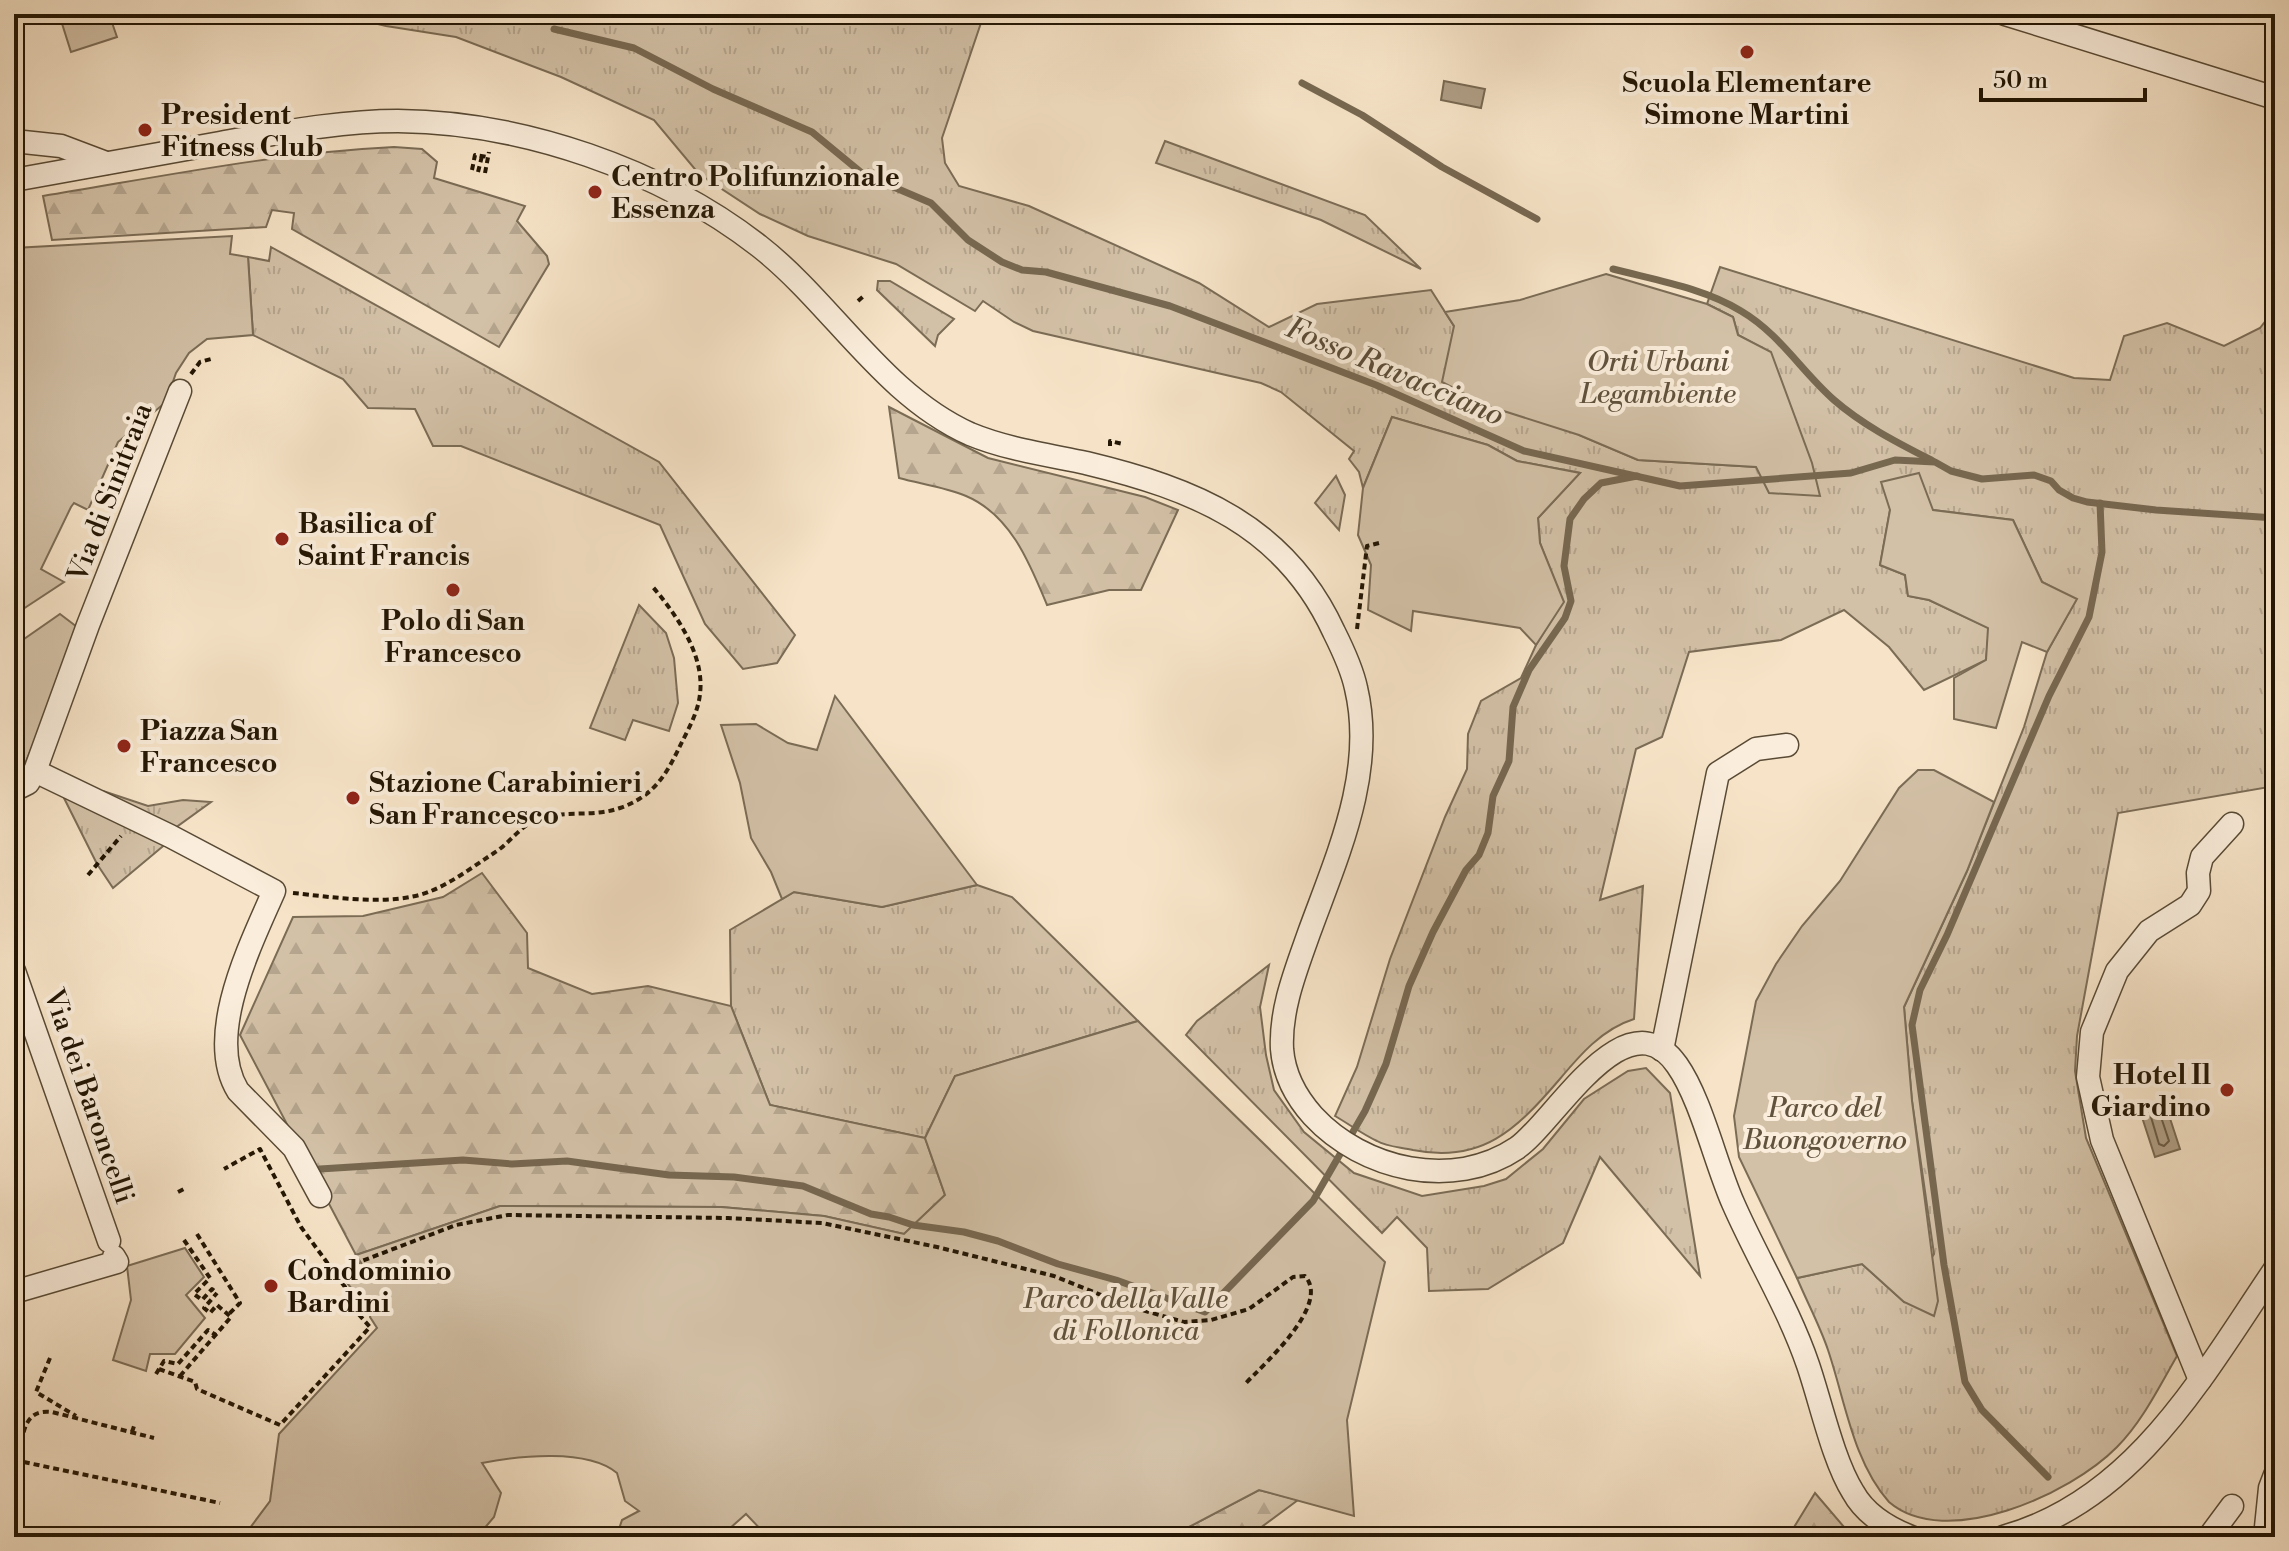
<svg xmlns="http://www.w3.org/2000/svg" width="2289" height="1551" font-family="'Libre Bodoni',serif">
	<defs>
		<pattern id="grass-tufts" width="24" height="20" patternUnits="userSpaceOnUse" patternTransform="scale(2)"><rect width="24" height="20" fill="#d3c1a7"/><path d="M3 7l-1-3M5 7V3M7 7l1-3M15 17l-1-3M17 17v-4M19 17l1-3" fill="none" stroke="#b5a58e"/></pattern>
		<pattern id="forest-firs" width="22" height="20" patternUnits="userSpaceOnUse" patternTransform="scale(2)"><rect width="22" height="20" fill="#d3c1a7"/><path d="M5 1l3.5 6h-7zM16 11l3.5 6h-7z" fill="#b5a58e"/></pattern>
	</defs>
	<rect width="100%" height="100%" fill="#f7e4c8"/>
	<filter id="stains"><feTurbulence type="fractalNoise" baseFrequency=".0025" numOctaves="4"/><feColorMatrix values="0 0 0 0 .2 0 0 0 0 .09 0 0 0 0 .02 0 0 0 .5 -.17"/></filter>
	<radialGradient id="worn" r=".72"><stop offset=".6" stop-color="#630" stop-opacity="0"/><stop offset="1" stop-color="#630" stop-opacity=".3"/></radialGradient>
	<g fill="url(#grass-tufts)" stroke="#7b6c56" stroke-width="2">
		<path d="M337,14h647l-42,124 3,25 14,23 70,20 170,77 70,44 48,-23 114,-14 23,36 125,109 59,25 118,7 15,-114 -33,-18 -5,-18 -26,-13 13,-37 354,111 36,2 14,-44 43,-13 57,23 36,-18 15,-19v477l-157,27 -41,223 -2,35 11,67 91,218c-18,31 -35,66 -60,91 -46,47 -171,104 -228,55 -36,-40 -44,-102 -61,-152 -8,-24 -21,-48 -31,-72l65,-14 42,38 30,-48 -22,-153 -8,-94 63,-136 57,-144 23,-75 29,-52 -34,-18 -29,-62 -80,-10h-43l-10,55 25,10 3,21 21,4 60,28 -3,32 -62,30 -35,-43 -45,-37 -63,30 -92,12 -27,85 -26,12 -36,151 43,-14 -9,133c-32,10 -54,36 -75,61 -42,49 -77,84 -146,70 -12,-3 -26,-3 -36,-9 -15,-7 -28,-17 -42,-25l22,-49 33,-108 55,-142 22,-48 1,-35 13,-33 40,-23 15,-33 27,-43 -23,-59 -2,-25 42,-45 -63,-12 -29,-16 -96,-28 -29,71 -4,-16 -10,-13 5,-8 -73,-59 -20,-9 -228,-52 -19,-9 -31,-21 -8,10 -79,-47 -88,-28 -48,-22 -61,-40 -45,-54 -93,-43 -105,-40 -70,-11z"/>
		<path d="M1165,141l200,74 56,54 -100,-49 -165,-57z"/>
		<path d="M271,247l388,215 136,173 -18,28 -34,6 -38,-45 -45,-99 -199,-79h-28l-18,-37 -47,-1 -25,-29 -90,-44 -5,-78 21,4z"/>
		<path d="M878,281h12l64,38 -16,16 -3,11 -58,-56z"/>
		<path d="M1336,476l9,19 -6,35 -24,-27z"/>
		<path d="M639,605l27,28 8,25 4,45 -9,28 -36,-11 -8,20 -35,-12z"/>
		<path d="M103,791l45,15 35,-6 28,2 -36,26 -77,-35z"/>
		<path d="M61,792l107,50 -55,46 -16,-24z"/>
		<path d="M977,885l35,12 126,124 -183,55 -30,62 -155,-33 -39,-99 -1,-76 64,-38 88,15z"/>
		<path d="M1269,965l-9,42 6,48 8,35 30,42 50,41 68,23 62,-10 22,-7 37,-30 41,-50 44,-28 18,-3 24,25 30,183 -100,-119 -37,86 -75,46 -59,2 -2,-43 -30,-31 -15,16 -196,-198 11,-14z"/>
	</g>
	<g fill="url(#forest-firs)" stroke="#7b6c56" stroke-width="2">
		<path d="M394,147l28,2 15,13 -3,16 91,28 -8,15 30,35 2,8 -50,83 -207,-118 2,-16 -22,-3 -6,17 -214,13 -9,-44c116,-19 233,-43 351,-49z"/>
		<path d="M889,407l99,51 157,39 33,13 -37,80h-32l-62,15c-17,-41 -36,-90 -81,-109 -21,-9 -45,-12 -67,-18z"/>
		<path d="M482,873l45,60 1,35 64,26 56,-8 83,20 39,99 155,33 20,57 -41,39 -80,-18 -103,-9 -221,-1 -144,49 -116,-220 53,-118 70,-1 80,-19z"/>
		<path d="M1259,1490l39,10 -50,37h-159l-1,-4 99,-5z"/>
		<path d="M1815,1493l29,34 14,10h-70z"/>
	</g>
	<g fill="#d3c1a7" stroke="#7b6c56" stroke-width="2">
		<path d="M59,14h50l8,23 -46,15z"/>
		<path d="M232,236l-2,18 18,3 5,78 -46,4 -18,14 -13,20 -10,29 -48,40 -30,68 -14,-7 -3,4 -30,62 23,13 -50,33v-367z"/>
		<path d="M1606,274l101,30 26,13 5,18 33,17 41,111 8,33 -51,-3 -13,-26 -118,-7 -59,-25 -91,-29 -46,-24 12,-56 -9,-14 75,-12z"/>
		<path d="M1392,417l96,28 29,16 63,12 -42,45 2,25 24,59 -28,43 -16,-17 -107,-17 -2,20 -43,-21 3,-45 -13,-30 5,-47z"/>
		<path d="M1919,473l14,37 80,10 29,62 35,17 -30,53 -25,-10 -26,86 -42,-9v-41l32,-18 2,-32 -59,-28 -21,-4 -3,-21 -25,-10 10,-55 -9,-28z"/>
		<path d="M60,614l21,16 -56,134 -11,-20v-98z"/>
		<path d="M835,696l142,189 -95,22 -88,-15 -12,7 -11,-27 -20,-34 -11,-55 -19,-58 35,-1 32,19 29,7z"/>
		<path d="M1918,770h16l60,32 -27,69 -63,136 8,94 26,200 -4,15 -30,-14 -42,-38 -65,14 -58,-121 -5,-41 22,-115 20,-37 26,-38 38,-45 59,-93z"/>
		<path d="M1138,1021l247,241 -38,158 7,96 -95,-26 -72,38 -99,5 -12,4h-292l-5,-7 -11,7 -22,-23 -26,23h-98l-2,-11 2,-6 17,-9 -14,-10 -8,-28c-30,-25 -99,-17 -135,-10l19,30 -7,24 -17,20 -233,-1 26,-35 9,-67 98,-106 -7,-11 1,-5 -24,-29 20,-11 -11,-17 144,-49 221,1 103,9 80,18 41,-39 -20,-57 30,-62z"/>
		<path d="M185,1248l19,29 -18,18 19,23 -30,36h-25l-4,17 -33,-11 18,-60 -4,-34z"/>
	</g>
	<g fill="#af9e85" stroke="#776851" stroke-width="2">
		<path d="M1444,81l41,8 -4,19 -40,-8z"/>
		<path d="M2164,1100l16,49 -25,8 -16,-49z"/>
	</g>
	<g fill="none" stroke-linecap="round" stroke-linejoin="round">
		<path stroke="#695a44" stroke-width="2" d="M2157,1111l3,3 9,27 -5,5 -5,-2 -8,-27 1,-4z"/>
		<g stroke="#776851" stroke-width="7">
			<path d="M554,29l80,19 79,41 99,43 51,42 68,29 37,37 34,22 20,8 24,2 124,34 206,79 148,66 156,35 171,-13 44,-13 40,2 16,9 31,8 52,-4 17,6 8,9 14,8 14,4 69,8 119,8"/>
			<path d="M1302,83l60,32 80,52 95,52"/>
			<path d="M1613,269c42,11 91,19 128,42 39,23 60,60 93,89 30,26 64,43 99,61"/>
			<path d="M320,1169l143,-9 49,4 55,-3 102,14 65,2 69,9 68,28 18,3 24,8 51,7 34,9 60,23 58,16 89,32 108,-111 52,-90 21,-47 23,-78 24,-54 33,-62 13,-15 9,-22 5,-37 16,-35 4,-54 16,-37 36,-52 6,-17 -7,-35 6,-47 14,-20 17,-16 36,-7"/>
			<path d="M2048,1477l-66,-67 -17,-28 -21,-117 -32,-240 8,-35 27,-55 102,-239 40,-79 13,-65 -2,-49"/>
		</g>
		<defs>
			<g id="minor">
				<path d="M2005,14l270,84"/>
				<path d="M14,141l47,5 45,17"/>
				<path d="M14,180c69,-12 137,-25 206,-37 59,-10 118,-22 178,-22 124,1 262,48 361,125 73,57 124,149 211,188 36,15 78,21 116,29 108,26 199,62 248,169 9,18 18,37 22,56 20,84 -19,168 -47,245 -13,37 -29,76 -27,116 2,26 14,48 31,67 50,54 140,75 204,32 37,-25 109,-156 160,-83 24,34 38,97 56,138 24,55 56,106 75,162 13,38 25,95 45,127 12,22 35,36 58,45"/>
				<path d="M35,771l135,65 104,55c-23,53 -70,145 -36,200l56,57 26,48"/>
				<path d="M14,790l14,-7 7,-12 53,-146 92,-234"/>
				<path d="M14,971l95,270"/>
				<path d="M1662,1050l56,-277 38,-24 31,-4"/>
				<path d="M14,1292l103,-30 -3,-5"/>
				<path d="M2200,1380l-98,-240 -14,-63 4,-45 25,-61 32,-40 41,-26 9,-14 -1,-18 4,-16 30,-33"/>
				<path d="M2003,1537c132,-36 200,-162 272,-268"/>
				<path d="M2209,1537l23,-31"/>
				<path d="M2265,1537l5,-49 5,-13"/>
			</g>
		</defs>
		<use href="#minor" stroke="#584a35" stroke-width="25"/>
		<g stroke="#231604" stroke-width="4" stroke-dasharray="6 4" stroke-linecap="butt">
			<path d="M472,170l3,-15 13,2"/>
			<path d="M478,172l4,-16"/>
			<path d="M485,173l4,-21"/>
			<path d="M858,301l7,-6"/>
			<path d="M191,374l9,-12 11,-3"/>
			<path d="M1110,446v-5l13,3"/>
			<path d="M1357,629l10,-83 12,-3"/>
			<path d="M88,875l33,-39"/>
			<path d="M293,893c40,4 100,14 138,-2 22,-9 43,-25 63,-38 15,-9 25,-26 42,-33 27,-11 56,-2 84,-12 31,-11 44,-29 58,-58 8,-17 20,-36 22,-56 5,-39 -24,-80 -48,-108"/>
			<path d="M178,1192l6,-3"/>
			<path d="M197,1234l43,69 -11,11"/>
			<path d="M184,1240l26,38 -16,16 8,6 10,-11 5,4"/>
			<path d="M354,1264l102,-39 52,-10 220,3 94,5 115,24 117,29 77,31 53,15 27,-2 38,-11 44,-32 12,-1c26,29 -41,88 -60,108"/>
			<path d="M50,1358l-14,34 40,24"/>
			<path d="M159,1369l36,13 2,7 83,36 90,-98 -15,-17 4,-4 -58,-79 -41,-78 -36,20"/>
			<path d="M156,1374l8,-13 14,3 30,-34 8,5"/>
			<path d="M180,1376l51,-59 -14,-12 -7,8 -6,-5 13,-15"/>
			<path d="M132,1432l3,-9"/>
			<path d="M14,1460l206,43"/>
			<path d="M19,1462c4,-23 2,-54 33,-50l102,26"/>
		</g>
		<use href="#minor" stroke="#faeddb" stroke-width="22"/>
	</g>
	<g fill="#8f2418" stroke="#faeddb" stroke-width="3">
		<circle cx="1747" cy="52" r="8"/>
		<circle cx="145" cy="130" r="8"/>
		<circle cx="595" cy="192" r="8"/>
		<circle cx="282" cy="539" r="8"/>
		<circle cx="453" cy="590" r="8"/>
		<circle cx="124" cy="746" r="8"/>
		<circle cx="353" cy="798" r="8"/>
		<circle cx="2227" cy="1090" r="8"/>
		<circle cx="271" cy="1286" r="8"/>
	</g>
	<g text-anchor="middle" stroke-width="8" stroke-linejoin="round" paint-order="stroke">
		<g font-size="28" font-weight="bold" fill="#231604" stroke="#faeddb" text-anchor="start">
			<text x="1747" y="92" text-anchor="middle">Scuola Elementare<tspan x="1747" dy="32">Simone Martini</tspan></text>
			<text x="161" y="124">President<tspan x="161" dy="32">Fitness Club</tspan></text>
			<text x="611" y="186">Centro Polifunzionale<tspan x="611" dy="32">Essenza</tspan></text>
			<text x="298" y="533">Basilica of<tspan x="298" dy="32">Saint Francis</tspan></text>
			<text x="453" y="630" text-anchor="middle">Polo di San<tspan x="453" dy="32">Francesco</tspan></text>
			<text x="140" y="740">Piazza San<tspan x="140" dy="32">Francesco</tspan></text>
			<text x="369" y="792">Stazione Carabinieri<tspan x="369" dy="32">San Francesco</tspan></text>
			<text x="2211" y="1084" text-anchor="end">Hotel Il<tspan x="2211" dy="32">Giardino</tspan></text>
			<text x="287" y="1280">Condominio<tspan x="287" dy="32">Bardini</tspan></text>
		</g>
		<g font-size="28" font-style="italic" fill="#61523d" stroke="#faeddb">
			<text x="1658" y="371">Orti Urbani<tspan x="1658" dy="32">Legambiente</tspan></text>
			<text x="1825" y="1117">Parco del<tspan x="1825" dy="32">Buongoverno</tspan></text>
			<text x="1126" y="1308">Parco della Valle<tspan x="1126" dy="32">di Follonica</tspan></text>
		</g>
		<g font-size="28" fill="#231604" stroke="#faeddb">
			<text transform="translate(109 492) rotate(-69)" y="10">Via di Sinitraia</text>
			<text transform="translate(90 1096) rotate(71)" y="10">Via dei Baroncelli</text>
		</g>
		<g font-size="30" font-style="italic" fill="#5b4c38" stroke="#faeddb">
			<text transform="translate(1395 371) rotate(23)" y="10">Fosso Ravacciano</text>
		</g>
	</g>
	<rect width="2289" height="1551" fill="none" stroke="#f7e4c8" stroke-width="48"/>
	<rect x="16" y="16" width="2257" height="1519" fill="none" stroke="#231604" stroke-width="4"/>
	<rect x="24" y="24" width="2241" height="1503" fill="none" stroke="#231604" stroke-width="2"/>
	<path d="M1981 88v12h164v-12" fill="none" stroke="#231604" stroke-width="4"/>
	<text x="1993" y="88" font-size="24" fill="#231604" stroke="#faeddb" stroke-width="6" paint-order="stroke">50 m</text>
	<rect width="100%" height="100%" filter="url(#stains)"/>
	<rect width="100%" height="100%" fill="url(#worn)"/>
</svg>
